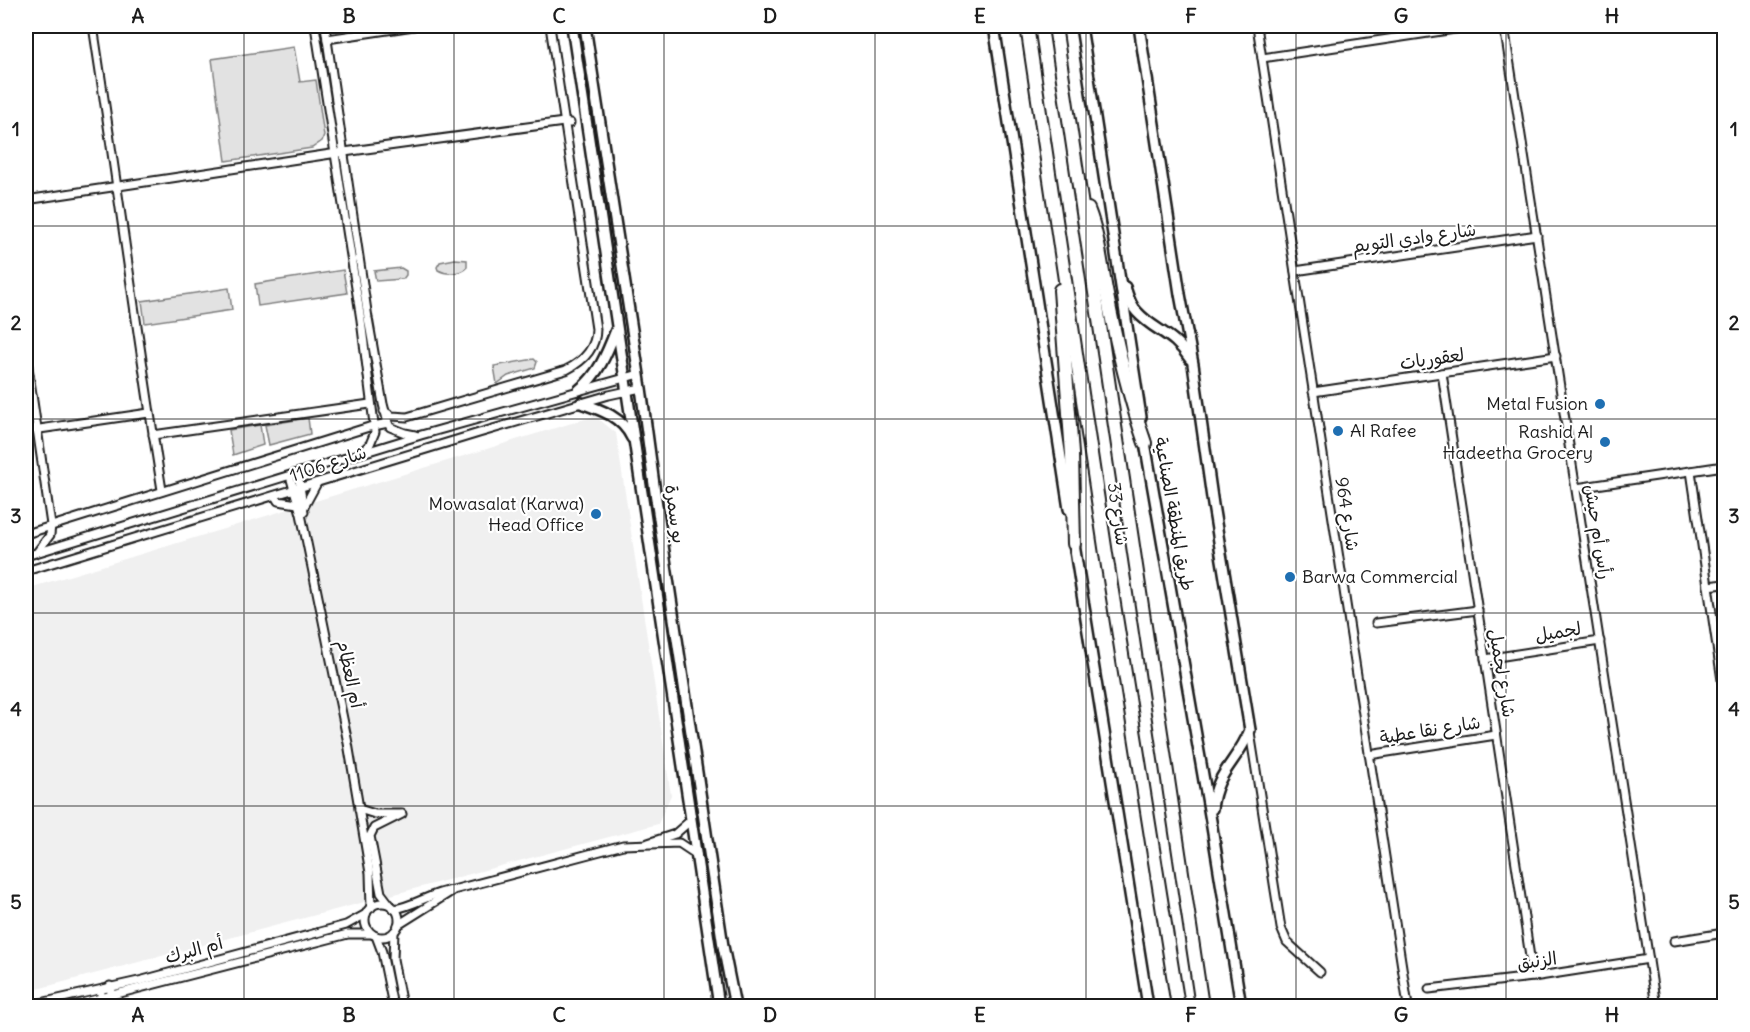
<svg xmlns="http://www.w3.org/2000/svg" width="1750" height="1032" font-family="Delius,'Playpen Sans Arabic',sans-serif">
	<rect width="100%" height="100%" fill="#fff"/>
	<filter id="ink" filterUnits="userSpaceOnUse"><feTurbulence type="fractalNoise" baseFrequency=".0167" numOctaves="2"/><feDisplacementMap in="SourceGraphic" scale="12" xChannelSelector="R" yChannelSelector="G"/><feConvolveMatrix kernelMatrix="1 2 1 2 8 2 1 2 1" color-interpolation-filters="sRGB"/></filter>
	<g filter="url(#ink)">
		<path fill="#f0f0f0" d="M595,416l21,17 55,362 -13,29 -632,168v-403z"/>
		<g fill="#e2e2e2" stroke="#7f7f7f" stroke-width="1.5">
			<path d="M294,47l6,35 16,-2 8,56 -2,5 -10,7 -86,13 -14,-102z"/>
			<path d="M455,259l12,1v7c-6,7 -20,8 -29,3l-1,-3 3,-5z"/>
			<path d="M401,268l5,3v4l-3,4 -27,2 -2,-10z"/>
			<path d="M343,270l4,23 -89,13 -3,-22z"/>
			<path d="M229,288l3,22 -87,13 -3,-22z"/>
			<path d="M534,359l3,3 -2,6 -27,8 -11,8 -3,-18z"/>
			<path d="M308,418l2,16 -41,11 -4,-20z"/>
			<path d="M260,425l3,20 -30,10 -4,-25z"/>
		</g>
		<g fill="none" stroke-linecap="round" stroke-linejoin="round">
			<defs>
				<g id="street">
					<path d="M93,26c24,154 44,310 69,464"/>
					<path d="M315,26l46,294 14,112 -5,12 -8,8"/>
					<path d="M325,26l43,292 15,86 5,19 2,4 15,6 10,2"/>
					<path d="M1257,26l151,980"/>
					<path d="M1504,26l152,980"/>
					<path d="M327,39l87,-13"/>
					<path d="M1262,58l213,-32"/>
					<path d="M26,200l318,-48 220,-30 6,1"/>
					<path d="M1295,271l242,-36"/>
					<path d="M26,353l25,172 -1,10 -12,16"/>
					<path d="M1442,373l91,604"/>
					<path d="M1313,392l243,-36"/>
					<path d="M384,411l8,5 15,1 159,-47c16,-8 30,-21 30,-41l-46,-303"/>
					<path d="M26,431l123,-18"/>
					<path d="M153,435l217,-31"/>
					<path d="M1691,471l33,223"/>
					<path d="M298,473l6,39"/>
					<path d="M290,476l11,38 47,229 22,130 1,35"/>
					<path d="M1576,488l148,-22"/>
					<path d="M275,496l3,5 20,3"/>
					<path d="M304,507l13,-24"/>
					<path d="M26,534l343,-107 19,-4"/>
					<path d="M26,556l395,-121 218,-61"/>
					<path d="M26,571l453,-138 130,-38 32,-7"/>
					<path d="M1708,586l16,-2"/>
					<path d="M1376,623l102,-13"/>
					<path d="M1485,659l115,-18"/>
					<path d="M1250,732l31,196 6,14 33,30"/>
					<path d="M1369,755l127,-20"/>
					<path d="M359,809l16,5h25"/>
					<path d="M648,843l27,-9 16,-14"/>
					<circle cx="382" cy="920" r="17"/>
					<path d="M391,906l-10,-13 -11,-57 4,-8 28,-14"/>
					<path d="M394,909c21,-3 38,-17 59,-19l170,-45 56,-2 18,12"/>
					<path d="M398,925l54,-34"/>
					<path d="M394,932l-1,27 9,47"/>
					<path d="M376,936l6,16 11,54"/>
					<path d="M1674,941l50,-8"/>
					<path d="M110,986l3,20"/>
					<path d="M1429,989l104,-12 116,-18"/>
					<path d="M101,994l1,12"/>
					<path d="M27,1006l116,-26 203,-55 20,-11"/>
					<path d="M70,1006l278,-72h24"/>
				</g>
				<g id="secondary">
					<path d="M572,26l147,980"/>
					<path d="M585,26l56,362 14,104 68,454 12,60"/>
					<path d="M994,26l75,483"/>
					<path d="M1081,26l60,391"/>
					<path d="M1139,26l41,268 13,70 20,141 37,225c-13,33 -34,41 -38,79"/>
					<path d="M1125,287c3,9 5,18 12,25 17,19 37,21 53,47"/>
					<path d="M579,390c20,-16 28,-37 37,-60"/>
					<path d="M581,403c21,7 41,14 51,35"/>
					<path d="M1144,437l67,384 30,185"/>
					<path d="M1073,538l75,468"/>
				</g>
				<g id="highway">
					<path d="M1027,26l79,528 72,452"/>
					<path d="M1055,26l147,980"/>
					<path d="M1088,209c10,25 13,54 18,81 10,52 22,104 39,153"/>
					<path d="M1060,290l12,164 2,90"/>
				</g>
			</defs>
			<use href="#street" stroke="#1c1c1c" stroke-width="11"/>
			<use href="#secondary" stroke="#1c1c1c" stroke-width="14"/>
			<use href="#highway" stroke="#1c1c1c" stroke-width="16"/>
			<use href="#street" stroke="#fff" stroke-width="7"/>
			<use href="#secondary" stroke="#fff" stroke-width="9"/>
			<use href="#highway" stroke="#fff" stroke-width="12"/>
		</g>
	</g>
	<path fill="none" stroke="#1c1c1c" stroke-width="1.5" stroke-opacity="0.55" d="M244,26v980M454,26v980M664,26v980M875,26v980M1086,26v980M1296,26v980M1506,26v980M26,226h1698M26,419h1698M26,613h1698M26,806h1698"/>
	<g fill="#1f6fb2" stroke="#fff" stroke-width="2">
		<circle cx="1600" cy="404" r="6"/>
		<circle cx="1338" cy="431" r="6"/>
		<circle cx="1605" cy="442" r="6"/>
		<circle cx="596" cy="514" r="6"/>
		<circle cx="1290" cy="577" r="6"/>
	</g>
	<g text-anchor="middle" stroke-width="4.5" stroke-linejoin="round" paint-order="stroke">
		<g font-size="18" fill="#1c1c1c" stroke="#fff">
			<text transform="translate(1414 238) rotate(-8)" y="6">شارع وادي التويم</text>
			<text transform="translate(1432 359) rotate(-8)" y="6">لعقوريات</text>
			<text transform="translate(328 464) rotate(-18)" y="6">شارع 1106</text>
			<text transform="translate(675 514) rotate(82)" y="6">بو سمرة</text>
			<text transform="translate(1118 514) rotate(82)" y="6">شارع 33</text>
			<text transform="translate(1174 514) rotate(80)" y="6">طريق المنطقة الصناعية</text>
			<text transform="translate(1347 514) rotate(81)" y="6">شارع 964</text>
			<text transform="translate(1598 532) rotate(81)" y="6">رأس أم حيش</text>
			<text transform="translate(1558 632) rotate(-9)" y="6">لجميل</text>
			<text transform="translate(1502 673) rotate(81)" y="6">شارع لجميل</text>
			<text transform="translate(350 674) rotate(78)" y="6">أم العظام</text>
			<text transform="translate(1430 730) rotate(-9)" y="6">شارع نقا عطية</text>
			<text transform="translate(194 950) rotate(-15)" y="6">أم البرك</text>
			<text transform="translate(1537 961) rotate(-8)" y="6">الزنبق</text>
		</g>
		<g font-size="18" fill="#1c1c1c" stroke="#fff" text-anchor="end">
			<text x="1588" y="410">Metal Fusion</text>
			<text x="1350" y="437" text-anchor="start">Al Rafee</text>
			<text x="1593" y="438">Rashid Al<tspan x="1593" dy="21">Hadeetha Grocery</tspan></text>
			<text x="584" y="510">Mowasalat (Karwa)<tspan x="584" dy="21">Head Office</tspan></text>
			<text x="1302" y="583" text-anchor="start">Barwa Commercial</text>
		</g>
	</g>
	<rect width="1750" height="1032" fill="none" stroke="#fff" stroke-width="66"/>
	<rect x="33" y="33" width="1684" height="966" fill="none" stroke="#1c1c1c" stroke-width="2"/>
	<g font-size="20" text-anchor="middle" font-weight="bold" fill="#1c1c1c">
		<text x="138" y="23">A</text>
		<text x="349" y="23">B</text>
		<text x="559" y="23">C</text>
		<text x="770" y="23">D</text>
		<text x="980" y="23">E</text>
		<text x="1191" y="23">F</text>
		<text x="1401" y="23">G</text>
		<text x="1612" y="23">H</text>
		<text x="16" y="136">1</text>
		<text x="1734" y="136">1</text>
		<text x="16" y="330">2</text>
		<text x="1734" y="330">2</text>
		<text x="16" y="523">3</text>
		<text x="1734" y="523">3</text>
		<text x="16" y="716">4</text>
		<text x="1734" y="716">4</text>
		<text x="16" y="909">5</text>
		<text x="1734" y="909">5</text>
		<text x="138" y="1022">A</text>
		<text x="349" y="1022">B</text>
		<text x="559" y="1022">C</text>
		<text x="770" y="1022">D</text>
		<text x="980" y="1022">E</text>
		<text x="1191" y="1022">F</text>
		<text x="1401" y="1022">G</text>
		<text x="1612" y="1022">H</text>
	</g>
</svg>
